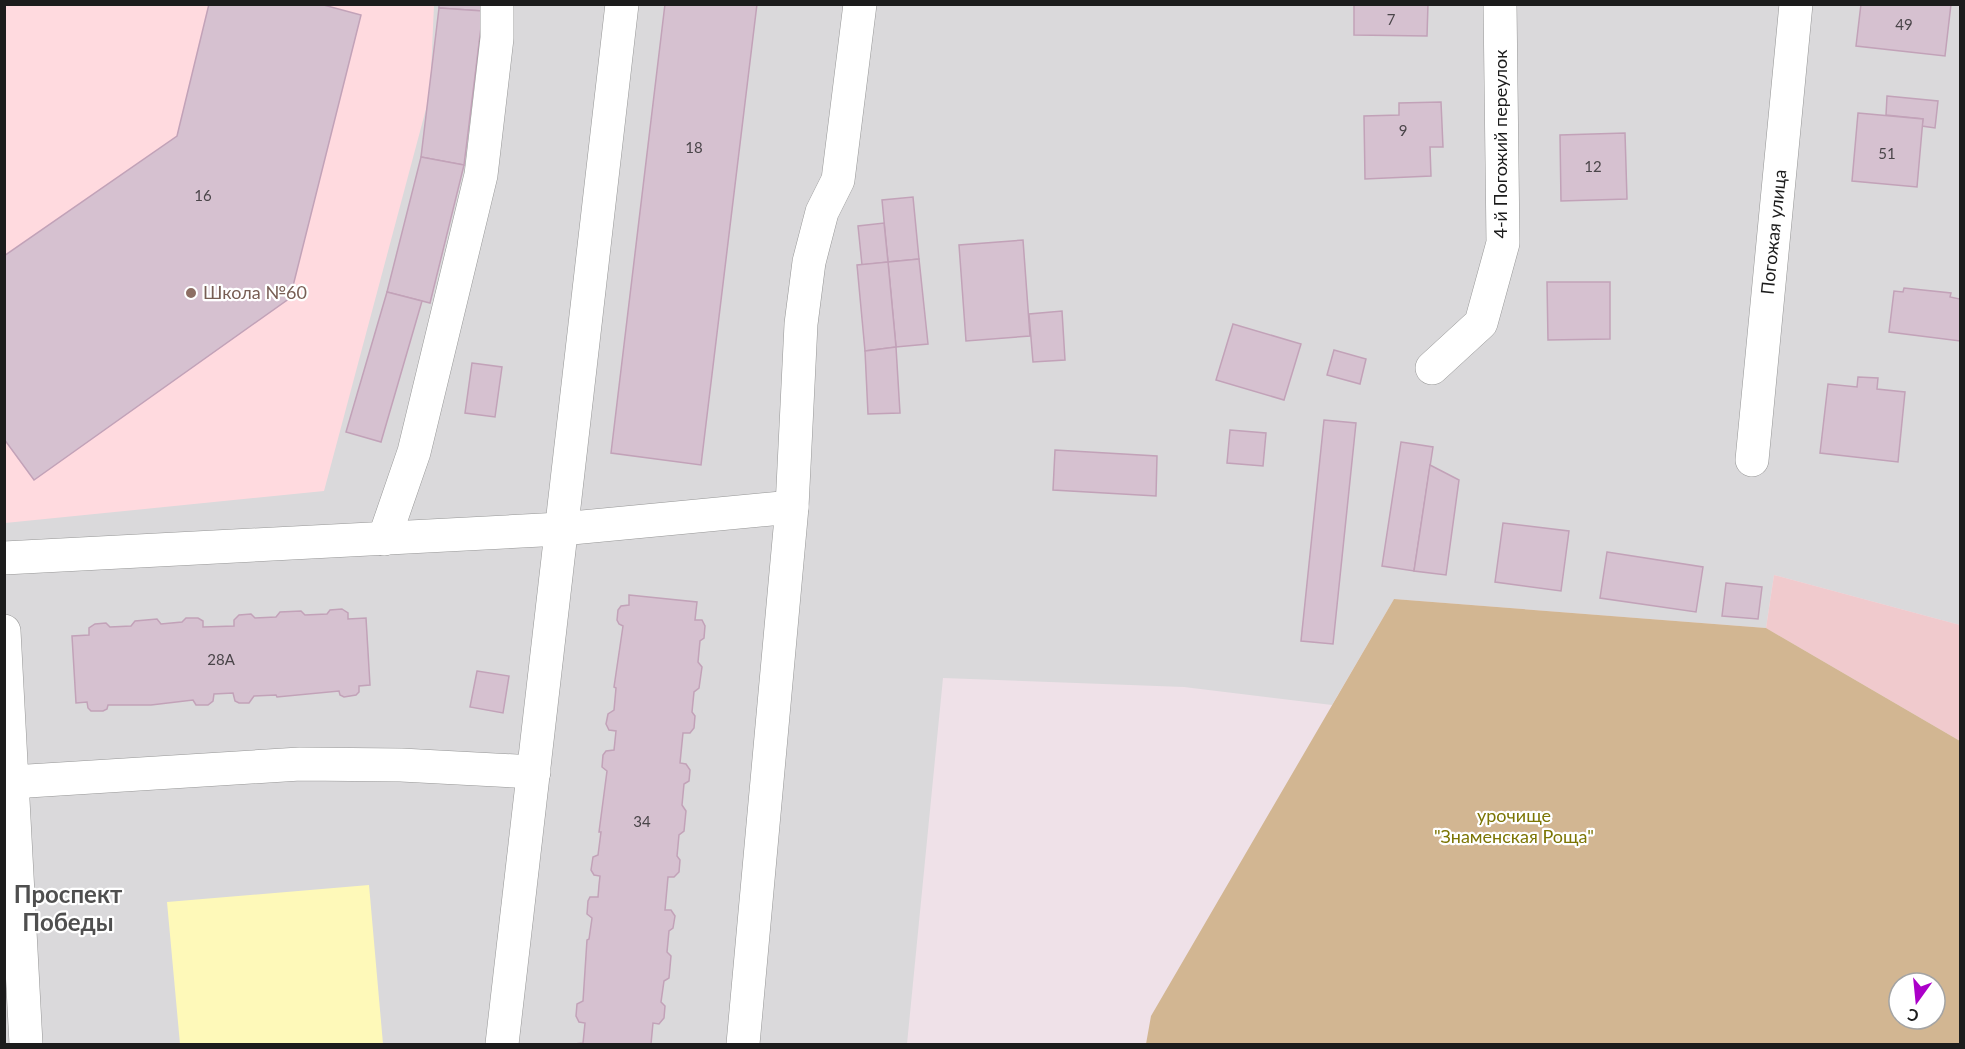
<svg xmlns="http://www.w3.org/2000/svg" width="1965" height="1049" font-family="Lato,sans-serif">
	<rect width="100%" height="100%" fill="#efe1e8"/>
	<path fill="#dad9db" d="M5,5h1955v620l-186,-50 -8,53 -372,-29 -62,106 -148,-18 -241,-9 -36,366h-902z"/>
	<path fill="#ffdadf" d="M5,5h429l-4,89 -106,397 -319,32z"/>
	<path fill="#f0cacd" d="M1774,575l186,50v116l-194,-113z"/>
	<path fill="#d2b692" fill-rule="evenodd" d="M1394,599l372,29 194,113v303h-814l5,-28zM1899,983h36v36h-36z"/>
	<path fill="#fef9b9" d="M369,885l14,159h-203l-13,-142z"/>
	<g fill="#d6c1d0" stroke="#c2a2b8" stroke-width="1.5">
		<path d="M209,4h111l41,11 -71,283 -256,182 -30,-41v-183l173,-120z"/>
		<path d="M439,4h44v7l-44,-3z"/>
		<path d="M665,4h92l-56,461 -90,-12z"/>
		<path d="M1354,4h74l-1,32 -73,-1z"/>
		<path d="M1861,4h90l-6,52 -89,-10z"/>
		<path d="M439,8l44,3 -19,154 -43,-8z"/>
		<path d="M1887,96l51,5 -3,27 -13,-2 1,-7 -37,-4z"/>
		<path d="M1441,102l2,45h-13l1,29 -66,3 -1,-63 35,-1v-12z"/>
		<path d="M1858,113l65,6 -6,68 -65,-6z"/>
		<path d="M1625,133l2,66 -66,2 -1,-66z"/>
		<path d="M421,157l43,8 -34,138 -43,-11z"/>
		<path d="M913,197l6,62 -31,3 -6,-62z"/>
		<path d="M884,223l4,39 -26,3 -4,-39z"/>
		<path d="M1023,240l7,96 -64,5 -7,-96z"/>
		<path d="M919,259l9,85 -32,3 -8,-85z"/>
		<path d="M888,262l8,85 -31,4 -8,-86z"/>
		<path d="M1547,282h63v57l-62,1z"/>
		<path d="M1904,288l47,5 -1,4 10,2v42l-71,-9 5,-41 9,1z"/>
		<path d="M387,292l35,9 -41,141 -35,-10z"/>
		<path d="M1062,311l3,49 -32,2 -4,-48z"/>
		<path d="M1233,324l68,20 -17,56 -68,-20z"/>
		<path d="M896,347l4,66 -32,1 -3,-63z"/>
		<path d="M1334,350l32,9 -6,25 -33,-9z"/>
		<path d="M472,363l30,4 -7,50 -30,-4z"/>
		<path d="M1858,377l20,1 -1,11 28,3 -7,70 -78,-9 8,-69 29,3z"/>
		<path d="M1324,420l32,3 -23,221 -32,-3z"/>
		<path d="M1230,430l36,3 -3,33 -36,-3z"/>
		<path d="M1401,442l32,5 -19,124 -32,-5z"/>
		<path d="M1055,450l102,6 -1,40 -103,-6z"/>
		<path d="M1430,465l29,15 -13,95 -32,-4z"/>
		<path d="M1503,523l66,8 -8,60 -66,-9z"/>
		<path d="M1607,552l96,15 -7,45 -96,-14z"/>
		<path d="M1726,583l36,4 -4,32 -36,-3z"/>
		<path d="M629,595l68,7 -2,18h7l3,6 -1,12 -4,3 -2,21 4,5 -3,21 -5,4 -2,20 3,4 -1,12 -4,5h-7l-3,30 6,1 4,6 -1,11 -5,3 -2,21 4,6 -2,20 -5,4 -2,21 3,4 -1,12 -5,5h-6l-3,33h6l4,6 -2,12 -4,3 -2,21 4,4 -2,22 -5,3 -3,21 4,4 -1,12 -5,6 -6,-1 -2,21h-77l9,-1 2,-20 -6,-1 -3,-6 1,-12 6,-3 4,-61 2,-1 3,-21 -5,-4 1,-13 2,-4h8l1,-12 1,-9 -6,-1 -3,-5 2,-13 5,-2 3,-23h-2l8,-61 -5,-4 1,-12 3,-4 8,-1 2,-19 -7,-1 -3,-6 2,-10 6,-4 2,-22 -2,-1 9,-61 -4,-2 -2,-4 1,-10 3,-4 8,-1z"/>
		<path d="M342,609l6,4v6l18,-1 4,67 -11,1v6l-3,3 -12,2 -4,-2 -1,-4 -62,6 -1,-2 -22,1 -5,7h-10l-4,-2 -2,-8 -19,1 -1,7 -5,4h-12l-3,-5 -42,5h-43l-1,4 -4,2h-12l-3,-3 -1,-6 -11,1 -4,-67 17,-1v-7l6,-4 11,-1 4,4 21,-1 4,-5 22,-2 4,5 21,-2 4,-4h12l5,3v6l31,-1v-6l5,-5 12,-1 4,4 21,-1 4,-5 21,-1 4,4 22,-1 3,-4z"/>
		<path d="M477,671l32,5 -6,37 -33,-6z"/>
	</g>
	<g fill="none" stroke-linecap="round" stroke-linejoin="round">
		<defs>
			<g id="minor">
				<path d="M1432,368l49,-45 22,-80 -3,-239"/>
				<path d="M1752,460l44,-456"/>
				<path d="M384,539l30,-87 67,-277 16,-137v-34"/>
				<path d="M4,558l557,-29 231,-22"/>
				<path d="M4,631l22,413"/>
				<path d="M12,782l288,-18 101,1 133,7"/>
				<path d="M502,1044l120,-1040"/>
				<path d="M743,1044l49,-537 9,-183 8,-62 13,-50 16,-32 22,-176"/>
			</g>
		</defs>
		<use href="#minor" stroke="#969696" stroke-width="34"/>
		<use href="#minor" stroke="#fff" stroke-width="33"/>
	</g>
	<circle fill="#8d6e63" stroke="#fff" stroke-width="2" cx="191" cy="293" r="6"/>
	<g text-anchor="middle" stroke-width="4.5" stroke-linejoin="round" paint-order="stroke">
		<g font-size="15" fill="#4a4549">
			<text x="1391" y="25">7</text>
			<text x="1904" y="30">49</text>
			<text x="1403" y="136">9</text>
			<text x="694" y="153">18</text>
			<text x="1887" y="159">51</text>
			<text x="1593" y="172">12</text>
			<text x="203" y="201">16</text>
			<text x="221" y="665">28А</text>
			<text x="642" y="827">34</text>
		</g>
		<g font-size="18" fill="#1c1c1c" stroke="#fff">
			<text transform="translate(1501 144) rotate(-90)" y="6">4-й Погожий переулок</text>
			<text transform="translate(1774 232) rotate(-84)" y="6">Погожая улица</text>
		</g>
		<g font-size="18" fill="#785e54" stroke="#fff" text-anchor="start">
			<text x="203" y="299">Школа №60</text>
		</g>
		<g font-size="18" fill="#7c7504" stroke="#fff">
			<text x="1514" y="822">урочище<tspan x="1514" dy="21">"Знаменская Роща"</tspan></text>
		</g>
		<g font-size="24" font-weight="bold" fill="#4f4f4f" stroke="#fff">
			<text x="68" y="903">Проспект<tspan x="68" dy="28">Победы</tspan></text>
		</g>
	</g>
	<rect width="1965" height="1049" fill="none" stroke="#1c1c1c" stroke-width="12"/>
	<g transform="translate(1917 1001) rotate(195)"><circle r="28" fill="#ffffff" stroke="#a4a4a4" stroke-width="1.5"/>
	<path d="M0-4.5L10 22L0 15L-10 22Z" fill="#ab00c9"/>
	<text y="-9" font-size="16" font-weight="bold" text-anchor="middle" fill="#1c1c1c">С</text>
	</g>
</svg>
